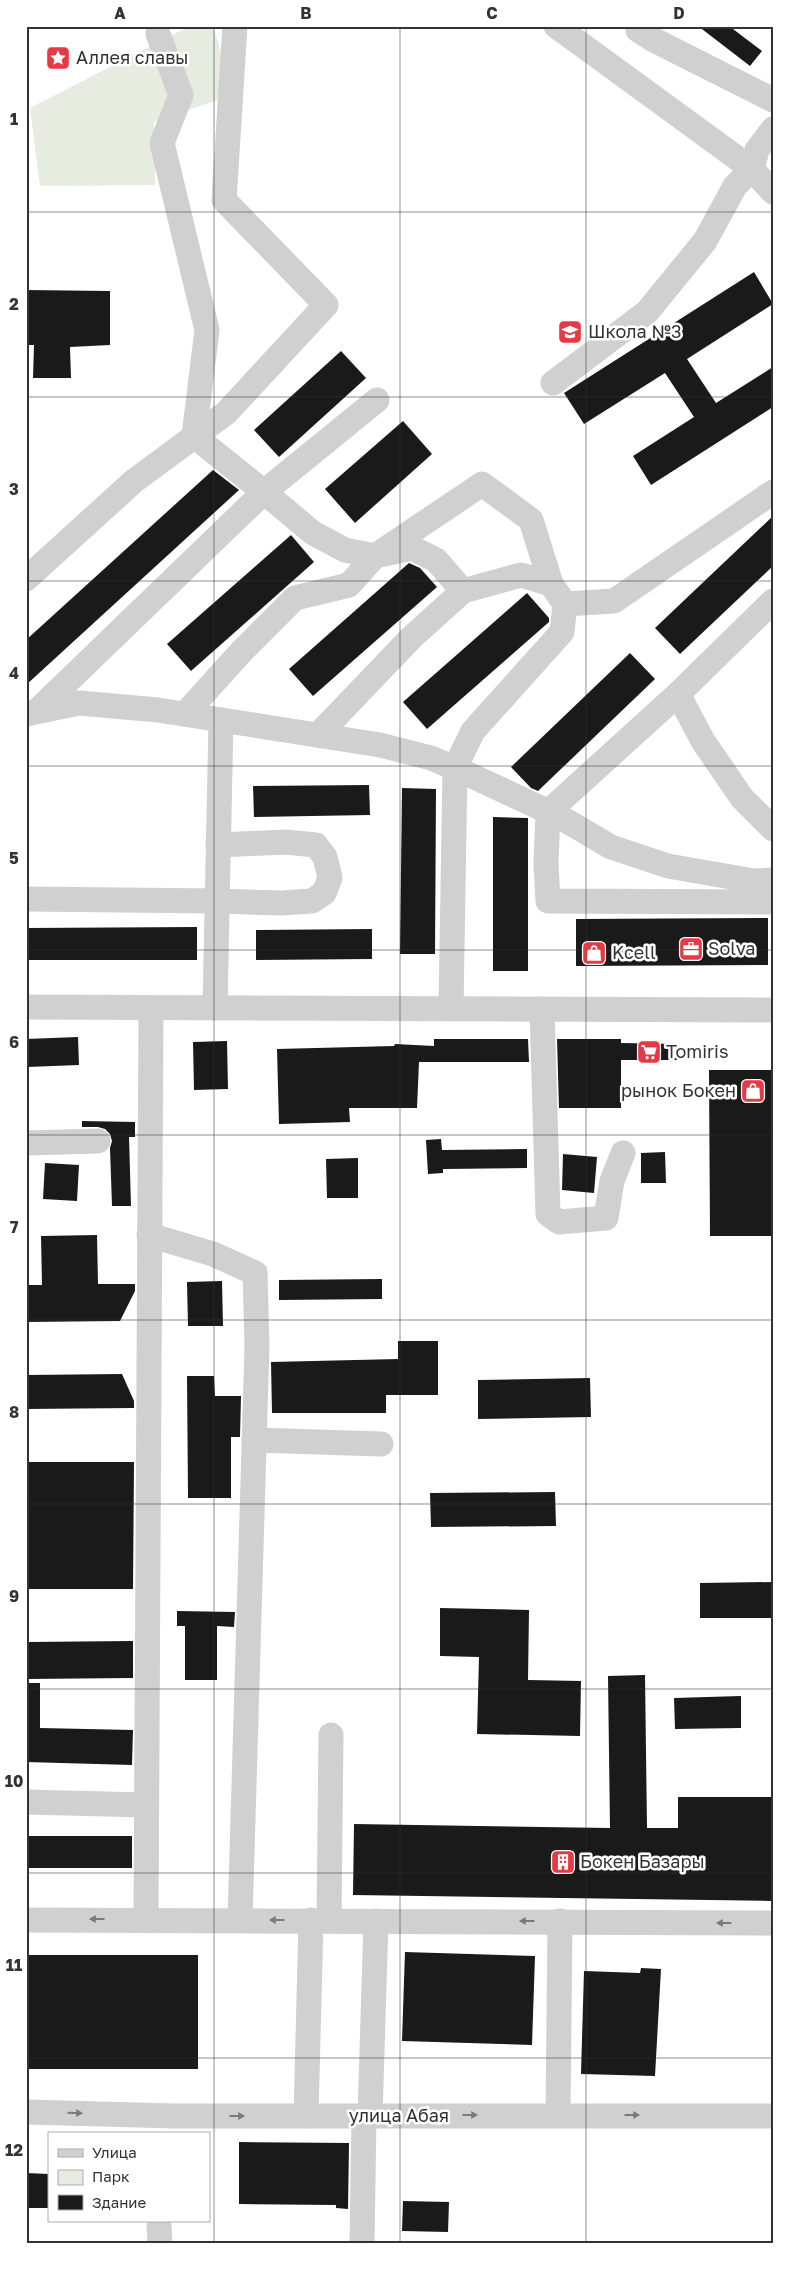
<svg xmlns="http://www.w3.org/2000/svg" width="799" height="2270" font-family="'Golos Text',sans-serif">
	<rect width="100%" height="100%" fill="#fff"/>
	<path fill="#e6ecdf" d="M190,26h23l21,68 -80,28 1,63 -115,1 -10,-78z"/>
	<g fill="#1a1a1a">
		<path d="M698,26h31l33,25 -12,15z"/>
		<path d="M754,272l19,32 -86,55 29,44 57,-36v40l-122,78 -18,-29 61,-39 -29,-44 -81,51 -20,-31z"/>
		<path d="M26,290l84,1v54l-40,2 1,31h-38l1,-33h-8z"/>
		<path d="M341,351l25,27 -87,79 -25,-27z"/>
		<path d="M403,421l29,33 -77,69 -30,-34z"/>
		<path d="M213,470l26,20 -213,195v-45z"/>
		<path d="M773,516v50l-93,88 -25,-26z"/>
		<path d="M291,535l23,27 -123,109 -24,-27z"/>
		<path d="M409,563l11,5 17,19 -124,109 -24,-27z"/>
		<path d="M527,593l22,25v4l-122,107 -24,-27z"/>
		<path d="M630,653l25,26 -117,112 -7,-3 -20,-21z"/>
		<path d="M369,785l1,30 -116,2 -1,-31z"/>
		<path d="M402,788l34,1 -1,165h-35z"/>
		<path d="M493,817l35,1v153h-35z"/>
		<path d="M768,918v47l-192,1v-47z"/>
		<path d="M197,927v33h-171v-32z"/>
		<path d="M372,929v30l-116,1v-30z"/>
		<path d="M78,1037l1,28 -52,2 -1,-28z"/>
		<path d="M434,1039h94l1,23h-110l-2,46h-68l1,14 -71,2 -2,-75 117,-3 1,-2 39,2z"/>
		<path d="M557,1039h64v4l56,1v16h-56v48h-62z"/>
		<path d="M227,1041l1,48 -34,1 -1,-48z"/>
		<path d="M709,1070h64v166h-63z"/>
		<path d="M82,1121l53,1v15h-6l2,69h-19l-2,-58 2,-7 -2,-7 -5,-5 -7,-2h-16z"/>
		<path d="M441,1139l1,11 85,-1v19l-84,1v4l-15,1 -2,-34z"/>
		<path d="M665,1152l1,31h-25v-30z"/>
		<path d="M563,1154l34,3 -3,36 -32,-3z"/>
		<path d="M358,1158v40h-31l-1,-39z"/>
		<path d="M45,1163l34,2 -2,36 -34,-2z"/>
		<path d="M97,1235l1,49h37v7l-15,30 -94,1v-37h16l-1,-49z"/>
		<path d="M382,1279v20l-103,1v-20z"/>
		<path d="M222,1281l1,45h-35l-1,-44z"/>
		<path d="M398,1341h40v54h-52v18h-114l-1,-51 127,-3z"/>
		<path d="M122,1374l12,27v7l-108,1v-34z"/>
		<path d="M187,1376h27l1,20h26l-1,41h-9v61h-43z"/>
		<path d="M590,1378l1,39 -113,2v-39z"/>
		<path d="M26,1462h108l-1,127h-107z"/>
		<path d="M555,1492l1,34 -125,1 -1,-34z"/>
		<path d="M773,1582v36h-73v-35z"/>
		<path d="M440,1608l89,2 -1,70 53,1 -1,55 -103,-2 2,-77 -39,-1z"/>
		<path d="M177,1611l58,1 -1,15 -17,-1v54h-32v-54h-8z"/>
		<path d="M133,1641v37l-107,1v-37z"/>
		<path d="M645,1675l2,153h31v-31h95v104l-420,-6 1,-71 256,4 -2,-152z"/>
		<path d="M26,1683h14v45l93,2 -1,35 -106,-3z"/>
		<path d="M741,1696v32l-66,1 -1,-31z"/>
		<rect x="26" y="1836" width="106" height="32"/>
		<path d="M405,1952l130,4 -3,89 -130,-4z"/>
		<rect x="26" y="1955" width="172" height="114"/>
		<path d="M641,1968l20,1 -6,107 -74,-2 3,-103 56,2z"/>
		<path d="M239,2142l110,1 -1,66 -12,-1v-3l-97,-1z"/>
		<path d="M26,2173l23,1v34h-23z"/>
		<path d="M403,2201l46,1 -1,30 -46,-1z"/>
	</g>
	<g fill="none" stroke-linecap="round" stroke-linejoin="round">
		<g stroke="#d0d0d0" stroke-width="25">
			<path d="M638,26v4l14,9 121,61"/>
			<path d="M158,34l23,61 -19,48 45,187 -13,106"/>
			<path d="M773,129l-16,21 -5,19 21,23"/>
			<path d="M553,383l94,-71 58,-71 30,-55 17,-17 -196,-143"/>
			<path d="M377,400l-113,92 49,41 32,17 30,6 37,-8 24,12 27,31"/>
			<path d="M26,579l108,-98 92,-68 100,-108 -102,-105 11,-174"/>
			<path d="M773,601l-95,93 -130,118 -2,52 2,37 225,1"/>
			<path d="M565,604l49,-3 159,-109"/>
			<path d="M678,694l25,47 39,57 31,31"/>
			<path d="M38,710l226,-218 -70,-56"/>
			<path d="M26,714l53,-11 79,7 222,35 51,13 24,10 105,49 51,30 57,19 86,15 19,-1"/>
			<path d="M185,714l57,-63 53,-53 54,-13 26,-29 107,-72 49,36 20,64"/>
			<path d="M319,734l92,-96 52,-47 58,-16 30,9 14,20 -3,28 -89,99 -18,37 -4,240"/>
			<path d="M26,899l191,2 64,2 31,-2 12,-8 6,-15 -5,-21 -9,-12 -31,-3 -67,3"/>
			<path d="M26,1007l747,3"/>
			<path d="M215,1008l6,-288"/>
			<path d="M542,1009l6,205 11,8 47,-4 6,-37 11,-28"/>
			<path d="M26,1143l72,-2"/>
			<path d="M149,1235l64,19 42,19 2,73 -17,574"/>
			<path d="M254,1440l127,4"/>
			<path d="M26,1802l120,3"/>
			<path d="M146,1919l5,-911"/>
			<path d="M26,1920l747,3"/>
			<path d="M329,1920l2,-185"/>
			<path d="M26,2112l149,4h598"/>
			<path d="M558,2114l2,-193"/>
			<path d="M306,2116l5,-196"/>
			<path d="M370,2116l6,-195"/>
			<path d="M159,2225l1,19"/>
			<path d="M362,2244l2,-128"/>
		</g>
	</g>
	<defs><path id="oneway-solid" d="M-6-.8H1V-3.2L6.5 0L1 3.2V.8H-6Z" transform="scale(1.25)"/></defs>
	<g fill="#7a7a7a">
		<use href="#oneway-solid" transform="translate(97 1919) rotate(180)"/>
		<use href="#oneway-solid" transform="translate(277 1920) rotate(-180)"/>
		<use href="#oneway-solid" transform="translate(527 1921) rotate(-180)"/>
		<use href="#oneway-solid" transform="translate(724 1923) rotate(-180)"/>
		<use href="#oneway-solid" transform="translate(75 2113) rotate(2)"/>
		<use href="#oneway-solid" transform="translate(470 2115)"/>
		<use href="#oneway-solid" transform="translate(632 2115)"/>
		<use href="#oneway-solid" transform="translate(237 2116)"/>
	</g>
	<path fill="none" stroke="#333" stroke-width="1" stroke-opacity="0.55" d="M214,26v2218M400,26v2218M586,26v2218M26,212h747M26,397h747M26,581h747M26,766h747M26,950h747M26,1135h747M26,1320h747M26,1504h747M26,1689h747M26,1873h747M26,2058h747"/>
	<defs>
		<symbol id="sight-square" viewBox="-11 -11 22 22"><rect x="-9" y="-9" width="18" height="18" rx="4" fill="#e63946" stroke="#fff"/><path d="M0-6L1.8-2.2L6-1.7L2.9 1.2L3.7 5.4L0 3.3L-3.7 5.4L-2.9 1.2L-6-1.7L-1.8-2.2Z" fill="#fff"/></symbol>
		<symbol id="school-square" viewBox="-11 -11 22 22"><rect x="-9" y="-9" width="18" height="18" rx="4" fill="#e63946" stroke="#fff"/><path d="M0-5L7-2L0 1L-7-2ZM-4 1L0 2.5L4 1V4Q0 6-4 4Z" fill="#fff"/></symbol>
		<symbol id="office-square" viewBox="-11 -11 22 22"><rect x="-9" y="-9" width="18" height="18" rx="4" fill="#e63946" stroke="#fff"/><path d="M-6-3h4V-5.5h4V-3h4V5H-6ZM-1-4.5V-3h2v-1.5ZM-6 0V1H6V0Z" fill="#fff"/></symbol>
		<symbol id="shop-square" viewBox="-11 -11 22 22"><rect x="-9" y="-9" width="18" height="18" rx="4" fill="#e63946" stroke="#fff"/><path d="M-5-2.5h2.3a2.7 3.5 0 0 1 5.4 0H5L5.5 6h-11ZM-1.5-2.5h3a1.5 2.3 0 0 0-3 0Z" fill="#fff"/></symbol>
		<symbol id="supermarket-square" viewBox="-11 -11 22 22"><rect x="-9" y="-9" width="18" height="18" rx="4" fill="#e63946" stroke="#fff"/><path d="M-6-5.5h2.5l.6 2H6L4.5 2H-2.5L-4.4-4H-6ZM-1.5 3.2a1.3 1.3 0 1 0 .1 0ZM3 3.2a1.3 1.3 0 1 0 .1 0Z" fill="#fff"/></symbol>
		<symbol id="building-square" viewBox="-11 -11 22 22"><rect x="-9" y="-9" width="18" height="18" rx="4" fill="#e63946" stroke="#fff"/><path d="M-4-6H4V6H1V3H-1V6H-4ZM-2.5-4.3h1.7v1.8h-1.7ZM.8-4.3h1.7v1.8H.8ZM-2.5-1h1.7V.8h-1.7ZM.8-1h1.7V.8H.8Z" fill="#fff"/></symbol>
	</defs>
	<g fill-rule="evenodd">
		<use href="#sight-square" x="44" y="44" width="28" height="28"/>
		<use href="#school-square" x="556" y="318" width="28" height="28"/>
		<use href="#office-square" x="677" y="935" width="28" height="28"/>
		<use href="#shop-square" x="580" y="939" width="28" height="28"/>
		<use href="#supermarket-square" x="635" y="1038" width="28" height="28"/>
		<use href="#shop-square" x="739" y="1077" width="28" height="28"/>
		<use href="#building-square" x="549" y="1848" width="28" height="28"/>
	</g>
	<g text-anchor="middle" stroke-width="5" stroke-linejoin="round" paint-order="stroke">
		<g font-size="18" fill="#333" stroke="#fff" text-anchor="start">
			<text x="76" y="64">Аллея славы</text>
			<text x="588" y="338">Школа №3</text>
			<text x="708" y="955">Solva</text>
			<text x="612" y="959">Kcell</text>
			<text x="666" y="1058">Tomiris</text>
			<text x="736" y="1097" text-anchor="end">рынок Бокен</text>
			<text x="580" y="1868">Бокен Базары</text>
		</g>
		<g font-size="18" fill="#333" stroke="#fff">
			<text x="399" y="2122">улица Абая</text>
		</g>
	</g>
	<rect width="799" height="2270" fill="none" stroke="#ffffff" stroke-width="55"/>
	<rect x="48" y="2132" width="162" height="90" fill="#ffffff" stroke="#adadad"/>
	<rect x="58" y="2149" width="25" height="8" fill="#d0d0d0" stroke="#adadad"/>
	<text x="92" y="2158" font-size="15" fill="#333333">Улица</text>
	<rect x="58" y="2170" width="25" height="15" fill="#e6ecdf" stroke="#adadad"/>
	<text x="92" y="2182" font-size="15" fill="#333333">Парк</text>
	<rect x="58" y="2195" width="25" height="15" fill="#1a1a1a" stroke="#adadad"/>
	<text x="92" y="2208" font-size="15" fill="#333333">Здание</text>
	<rect x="28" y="28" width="744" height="2214" fill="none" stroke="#333" stroke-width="2"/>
	<g font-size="16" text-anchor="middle" font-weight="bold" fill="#333">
		<text x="120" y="19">A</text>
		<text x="306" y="19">B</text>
		<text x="492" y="19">C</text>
		<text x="679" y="19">D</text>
		<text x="14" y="125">1</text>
		<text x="14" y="310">2</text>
		<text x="14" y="495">3</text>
		<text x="14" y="679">4</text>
		<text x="14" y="864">5</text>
		<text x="14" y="1048">6</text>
		<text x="14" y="1233">7</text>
		<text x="14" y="1418">8</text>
		<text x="14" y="1602">9</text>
		<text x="14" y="1787">10</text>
		<text x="14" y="1971">11</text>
		<text x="14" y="2156">12</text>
	</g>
</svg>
